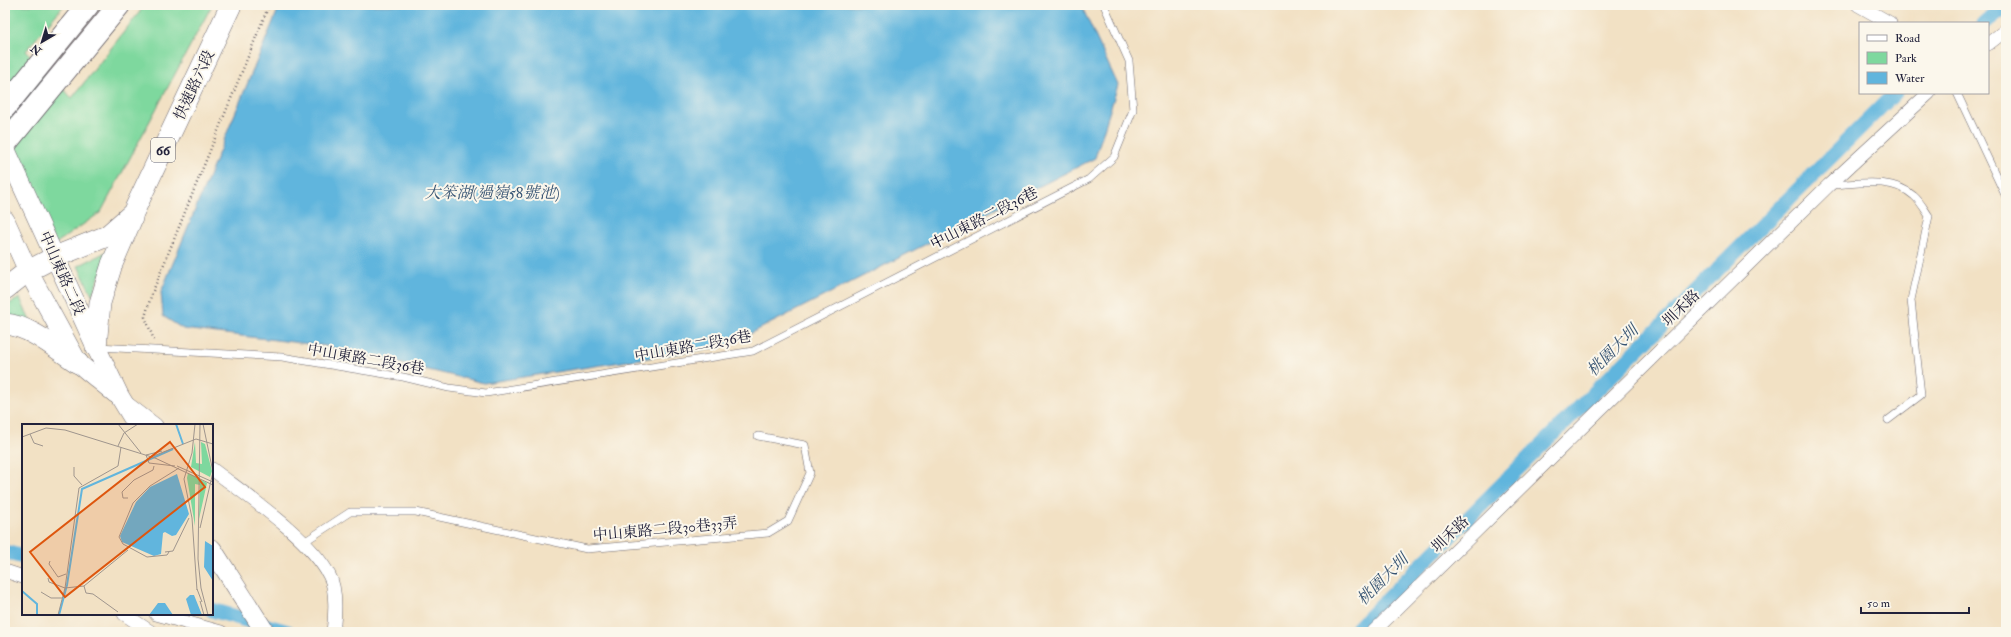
<svg xmlns="http://www.w3.org/2000/svg" width="2011" height="637" font-family="'IM FELL Double Pica','Noto Serif TC',serif">
	<rect width="100%" height="100%" fill="#fbf7ec"/>
	<filter id="ink" filterUnits="userSpaceOnUse"><feTurbulence type="fractalNoise" baseFrequency=".025" numOctaves="2"/><feDisplacementMap in="SourceGraphic" scale="8" xChannelSelector="R" yChannelSelector="G"/><feConvolveMatrix kernelMatrix="1 2 1 2 8 2 1 2 1" color-interpolation-filters="sRGB"/></filter>
	<filter id="wash" filterUnits="userSpaceOnUse"><feTurbulence type="fractalNoise" baseFrequency=".012" numOctaves="4" result="noise"/><feDisplacementMap in="SourceGraphic" scale="16" xChannelSelector="R" yChannelSelector="G"/><feGaussianBlur stdDeviation="0.9" result="paint"/><feColorMatrix in="noise" values="0 0 0 0 0 0 0 0 0 0 0 0 0 0 0 0 0 1.4 0 .05"/><feComposite in="paint" operator="in"/></filter>
	<g filter="url(#wash)">
		<rect width="100%" height="100%" fill="#f2e1c4"/>
		<g fill="#7ed89e" stroke="#507d6c">
			<path d="M5,5h59l-38,46 46,47 73,-93h67l-111,207 -46,32 -50,-119z"/>
			<path d="M110,250l-18,45 -14,-29z"/>
			<path d="M20,298l13,30 -28,-11v-11z"/>
		</g>
		<path fill="#61b5dd" stroke="#426c8c" d="M280,5h801l37,80 -23,73 -369,188 -242,37 -158,-37 -143,-17 -20,-13 -2,-24z"/>
		<g fill="none" stroke-linecap="round" stroke-linejoin="round">
			<g stroke="#61b5dd" stroke-width="15">
				<path d="M1984,23l22,-17"/>
				<path d="M5,552l18,5"/>
				<path d="M212,610l76,22"/>
				<path d="M1354,632l541,-539"/>
			</g>
		</g>
	</g>
	<g filter="url(#ink)">
		<g fill="none" stroke-linecap="round" stroke-linejoin="round">
			<defs>
				<g id="service">
					<path d="M1957,93l49,104"/>
					<path d="M1830,185c26,-1 62,-9 84,11 6,5 11,14 15,20l-18,84 10,95 -33,25"/>
					<path d="M98,347l184,10 121,20 46,11 37,5 267,-42 336,-172 25,-22 19,-47 -4,-49 -25,-56"/>
					<path d="M304,542l46,-30h66l171,37 181,-16 20,-12 22,-48 -5,-28 -47,-9"/>
				</g>
				<g id="minor">
					<path d="M1858,5l32,18"/>
					<path d="M1988,44l18,-14"/>
					<path d="M127,403l29,22"/>
					<path d="M212,469c35,27 97,68 117,106 8,14 6,42 4,57"/>
					<path d="M5,571l18,6"/>
					<path d="M124,614l27,18"/>
					<path d="M156,614l65,18"/>
					<path d="M1373,632l456,-447 100,-92"/>
				</g>
				<g id="secondary">
					<path d="M5,148l91,199 24,50 17,28"/>
					<path d="M5,220l23,51 50,92 38,31"/>
					<path d="M212,549l53,83"/>
				</g>
				<g id="primary">
					<path d="M5,289l23,-18 27,-14 52,-21 26,-23 98,-208"/>
					<path d="M5,324c24,1 53,26 73,39"/>
					<path d="M96,347l4,-44 12,-39 20,-46"/>
				</g>
				<g id="trunk">
					<path d="M5,107l83,-102"/>
					<path d="M5,144l114,-139"/>
				</g>
			</defs>
			<use href="#service" stroke="#6b656b" stroke-width="8"/>
			<use href="#minor" stroke="#6b656b" stroke-width="14"/>
			<use href="#secondary" stroke="#6b656b" stroke-width="20"/>
			<use href="#primary" stroke="#6b656b" stroke-width="22"/>
			<use href="#trunk" stroke="#6b656b" stroke-width="24"/>
			<path stroke="#6b656b" stroke-width="2.5" stroke-dasharray="1 3" stroke-linecap="butt" d="M154,340l-9,-23 6,-21 118,-291"/>
			<use href="#service" stroke="#fff" stroke-width="7"/>
			<use href="#minor" stroke="#fff" stroke-width="13"/>
			<use href="#secondary" stroke="#fff" stroke-width="19"/>
			<use href="#primary" stroke="#fff" stroke-width="21"/>
			<use href="#trunk" stroke="#fff" stroke-width="22"/>
		</g>
	</g>
	<g text-anchor="middle" stroke-width="4" stroke-linejoin="round" paint-order="stroke">
		<rect fill="#fbf7ec" stroke="#636270" stroke-width="1" x="151" y="138" width="24" height="24" rx="3"/>
		<g font-size="14" font-weight="bold" fill="#22223b">
			<text x="163" y="155">66</text>
		</g>
		<g font-size="15" fill="#22223b" stroke="#fbf7ec">
			<text transform="translate(194 85) rotate(-65)" y="5">快速路六段</text>
			<text transform="translate(984 218) rotate(-27)" y="5">中山東路二段36巷</text>
			<text transform="translate(62 273) rotate(66)" y="5">中山東路二段</text>
			<text transform="translate(1681 308) rotate(-44)" y="5">圳禾路</text>
			<text transform="translate(693 346) rotate(-10)" y="5">中山東路二段36巷</text>
			<text transform="translate(366 359) rotate(10)" y="5">中山東路二段36巷</text>
			<text transform="translate(665 529) rotate(-5)" y="5">中山東路二段30巷33弄</text>
			<text transform="translate(1450 534) rotate(-44)" y="5">圳禾路</text>
		</g>
		<g font-size="16" font-style="italic" fill="#385574" stroke="#fbf7ec">
			<text x="492" y="198">大笨湖(過嶺58號池)</text>
			<text transform="translate(1612 350) rotate(-45)" y="6">桃園大圳</text>
			<text transform="translate(1382 579) rotate(-45)" y="6">桃園大圳</text>
		</g>
	</g>
	<g transform="translate(22 424)">
		<rect width="191" height="191" fill="#f2e1c4"/>
		<path d="M173,18l1,21 6,1 -1,-22 4,2 7,27 -2,6 -19,-10zM166,49l19,10 -8,36 1,-34 -5,-1v42l-8,-48z" fill="#7ed89e"/>
		<path d="M155,50l12,40 -13,21 -4,1 -7,-4 -2,1 -2,21 -7,2 -32,-14 -2,-6 16,-34 14,-15zM183,117l8,5v35l-9,-14zM168,171h4l8,20h-11l-5,-16zM136,179h7l8,12h-24z" fill="#61b5dd"/>
		<path fill="none" stroke="#61b5dd" stroke-width="2" d="M154,0l7,20M0,167l15,13v11M37,191l8,-30 15,-96 91,-40"/>
		<path fill="none" stroke="#9f958d" stroke-width="1" d="M96,0l23,29M173,0l-3,29 -8,26 8,39 5,72M178,0l-2,135 3,29 7,27M102,9l14,-9M8,10l4,9 9,3M0,13l24,-9 19,2 90,28 58,27M96,22l6,-13M140,27l-16,4 3,8 26,3M129,33l45,-18 17,5M155,42l36,16M52,43v9l8,9M106,74h-5l-1,-6 12,-12 19,-10 1,-4M178,104l13,-56 -10,-48M143,128l8,-1 16,-33M147,128l-2,3 -20,2 -24,-13 -4,-7 14,-34 17,-17 29,-18M28,137l-1,3 9,13 8,-3M26,154l1,4 16,6 19,-2 44,-36M62,162l2,7 7,1 25,18M175,165l5,13M19,168l10,6h11M178,177l4,14M36,191l7,-27 14,-100 39,-22 3,-19"/>
		<path fill="#de560e" fill-opacity="0.15" stroke="#de560e" stroke-width="2" d="M148,18l35,45 -140,110 -35,-45z"/>
		<rect width="191" height="191" fill="none" stroke="#22223b" stroke-width="2"/>
	</g>
	<rect width="2011" height="637" fill="none" stroke="#fbf7ec" stroke-width="20"/>
	<rect x="1859" y="22" width="130" height="72" fill="#fbf7ec" stroke="#a4a2a5"/>
	<rect x="1867" y="35" width="20" height="6" fill="#ffffff" stroke="#a4a2a5"/>
	<text x="1895" y="42" font-size="12" fill="#22223b">Road</text>
	<rect x="1867" y="52" width="20" height="12" fill="#7ed89e" stroke="#a4a2a5"/>
	<text x="1895" y="62" font-size="12" fill="#22223b">Park</text>
	<rect x="1867" y="72" width="20" height="12" fill="#61b5dd" stroke="#a4a2a5"/>
	<text x="1895" y="82" font-size="12" fill="#22223b">Water</text>
	<g transform="translate(42 42) rotate(218)" stroke="#fbf7ec" stroke-width="3" paint-order="stroke">
	<path d="M0-3L7 15L0 10L-7 15Z" fill="#22223b"/>
	<text y="-6" font-size="11" font-weight="bold" text-anchor="middle" fill="#22223b">N</text>
	</g>
	<path d="M1861 607v6h108v-6" fill="none" stroke="#22223b" stroke-width="2"/>
	<text x="1867" y="607" font-size="12" fill="#22223b" stroke="#fbf7ec" stroke-width="3" paint-order="stroke">50 m</text>
</svg>
